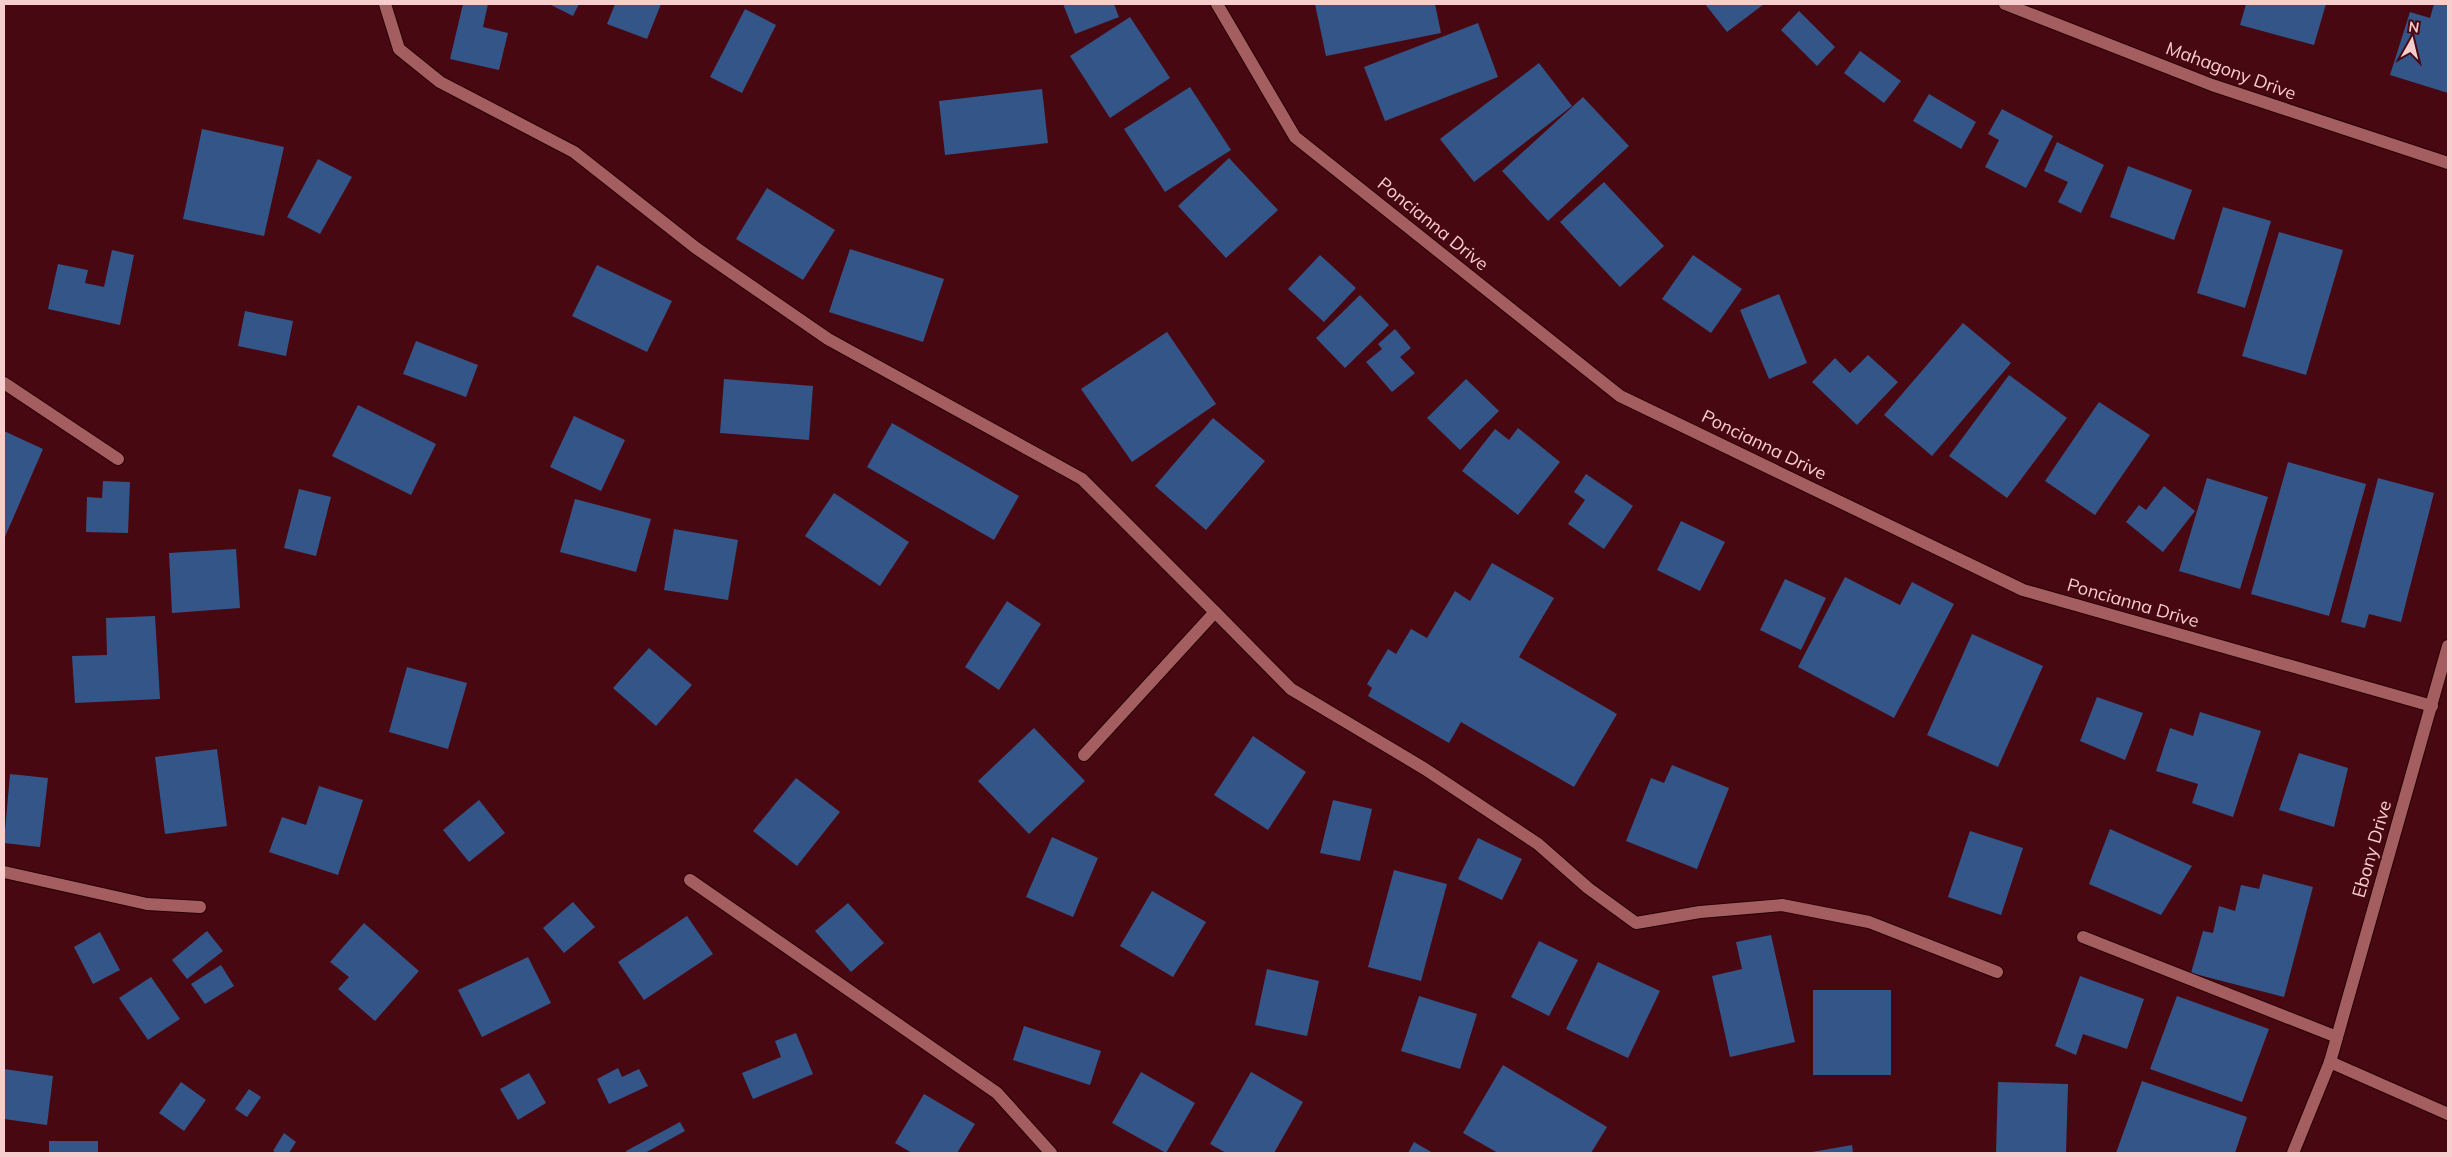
<svg xmlns="http://www.w3.org/2000/svg" width="2452" height="1157" font-family="Mulish,sans-serif">
	<rect width="100%" height="100%" fill="#480812"/>
	<g fill="#345588">
		<path d="M463,4h25l-5,23 25,6 -9,37 -49,-11z"/>
		<path d="M549,4h30l-6,12z"/>
		<path d="M615,4h46l-14,35 -40,-15z"/>
		<path d="M1063,4h51l5,13 -44,17z"/>
		<path d="M1315,4h120l6,29 -115,23z"/>
		<path d="M1705,4h59l-37,28z"/>
		<path d="M2246,4h80l-12,41 -74,-20z"/>
		<path d="M2434,4h14v89l-58,-18 20,-63 20,6z"/>
		<path d="M745,9l31,16 -34,68 -32,-16z"/>
		<path d="M1799,11l36,36 -18,19 -36,-36z"/>
		<path d="M1130,17l40,61 -60,40 -40,-62z"/>
		<path d="M1478,23l20,54 -113,44 -21,-54z"/>
		<path d="M1860,51l41,30 -17,22 -40,-30z"/>
		<path d="M1539,63l33,43 -98,76 -34,-43z"/>
		<path d="M1190,87l41,63 -66,42 -41,-63z"/>
		<path d="M1042,89l6,54 -103,12 -6,-54z"/>
		<path d="M1929,94l47,28 -15,27 -48,-28z"/>
		<path d="M1583,97l46,49 -81,75 -46,-50z"/>
		<path d="M2002,109l51,27 -27,52 -41,-21 14,-27 -11,-6z"/>
		<path d="M202,129l82,18 -20,89 -81,-17z"/>
		<path d="M2057,142l47,23 -23,48 -23,-11 10,-20 -24,-11z"/>
		<path d="M1229,158l49,52 -52,48 -48,-52z"/>
		<path d="M318,159l34,18 -32,57 -33,-17z"/>
		<path d="M2128,166l64,24 -18,50 -64,-23z"/>
		<path d="M1604,182l60,64 -44,41 -60,-65z"/>
		<path d="M767,188l68,42 -32,50 -67,-41z"/>
		<path d="M2223,207l48,14 -26,87 -48,-15z"/>
		<path d="M2279,232l64,18 -37,125 -64,-19z"/>
		<path d="M850,249l94,30 -21,63 -94,-30z"/>
		<path d="M112,250l22,5 -14,70 -72,-16 10,-45 30,6 -3,13 19,4z"/>
		<path d="M1320,255l36,33 -32,34 -36,-33z"/>
		<path d="M1693,255l49,34 -31,44 -49,-34z"/>
		<path d="M597,265l75,36 -25,51 -75,-36z"/>
		<path d="M1779,294l28,69 -38,16 -29,-69z"/>
		<path d="M1360,295l29,30 -44,43 -29,-30z"/>
		<path d="M245,311l48,10 -7,35 -48,-10z"/>
		<path d="M1963,323l48,40 -79,93 -48,-41z"/>
		<path d="M1395,329l16,19 -11,9 15,16 -23,19 -26,-30 16,-13 -4,-5z"/>
		<path d="M1167,332l49,72 -84,58 -51,-73z"/>
		<path d="M416,341l62,24 -12,32 -63,-23z"/>
		<path d="M1868,355l30,27 -41,43 -45,-43 23,-24 15,15z"/>
		<path d="M2009,375l58,43 -60,80 -58,-42z"/>
		<path d="M724,379l89,7 -4,54 -89,-7z"/>
		<path d="M1466,379l33,32 -39,39 -33,-32z"/>
		<path d="M2099,402l51,33 -55,80 -50,-34z"/>
		<path d="M358,405l78,39 -25,51 -79,-39z"/>
		<path d="M574,416l51,24 -24,51 -51,-24z"/>
		<path d="M1213,418l52,43 -59,69 -51,-44z"/>
		<path d="M892,423l127,73 -25,44 -127,-73z"/>
		<path d="M1518,428l42,34 -42,53 -56,-44 33,-42 14,11z"/>
		<path d="M4,431l39,18 -39,90z"/>
		<path d="M2288,462l78,22 -37,132 -78,-22z"/>
		<path d="M1586,474l47,32 -29,43 -36,-25 17,-24 -11,-8z"/>
		<path d="M2207,478l61,19 -28,92 -61,-18z"/>
		<path d="M2378,478l56,15 -33,129 -32,-8 -4,14 -24,-6z"/>
		<path d="M103,481l27,1 -2,51 -42,-1 1,-35 15,1z"/>
		<path d="M2164,486l31,25 -32,41 -37,-30 13,-17 7,5z"/>
		<path d="M299,489l32,8 -15,59 -32,-8z"/>
		<path d="M834,493l75,49 -29,44 -75,-50z"/>
		<path d="M575,499l76,20 -15,53 -76,-20z"/>
		<path d="M1681,521l44,21 -25,49 -43,-21z"/>
		<path d="M674,529l64,11 -10,60 -64,-10z"/>
		<path d="M236,549l4,59 -68,5 -3,-60z"/>
		<path d="M1492,563l62,35 -35,59 98,57 -43,73 -113,-65 -12,21 -81,-47 4,-8 -5,-4 21,-35 8,5 15,-25 16,9 28,-47 15,10z"/>
		<path d="M1845,577l55,28 12,-23 42,22 -60,114 -96,-51z"/>
		<path d="M1785,579l41,19 -25,52 -41,-20z"/>
		<path d="M1007,601l34,23 -42,66 -34,-23z"/>
		<path d="M155,616l5,83 -85,4 -3,-47 35,-1 -1,-37z"/>
		<path d="M1972,634l71,32 -45,101 -71,-32z"/>
		<path d="M649,648l43,37 -36,41 -43,-38z"/>
		<path d="M407,667l60,16 -19,66 -59,-17z"/>
		<path d="M2097,697l46,16 -18,47 -45,-19z"/>
		<path d="M2200,712l61,19 -28,86 -41,-14 6,-19 -42,-13 14,-43 23,8z"/>
		<path d="M1034,728l51,53 -56,53 -51,-53z"/>
		<path d="M1253,736l53,36 -38,58 -54,-35z"/>
		<path d="M217,749l10,77 -62,8 -10,-77z"/>
		<path d="M2299,753l49,15 -14,59 -55,-17z"/>
		<path d="M1672,765l57,23 -32,81 -71,-28 25,-63 13,5z"/>
		<path d="M10,774l38,4 -8,69 -36,-4z"/>
		<path d="M796,778l44,34 -43,54 -44,-35z"/>
		<path d="M319,786l44,14 -25,75 -69,-23 13,-35 24,8z"/>
		<path d="M479,800l26,33 -36,29 -26,-32z"/>
		<path d="M1333,800l39,9 -12,52 -40,-8z"/>
		<path d="M2110,829l82,37 -31,49 -72,-31z"/>
		<path d="M1970,831l53,17 -22,67 -53,-18z"/>
		<path d="M1052,837l46,21 -25,59 -47,-20z"/>
		<path d="M1478,838l44,21 -20,41 -44,-21z"/>
		<path d="M1394,870l53,14 -26,97 -53,-14z"/>
		<path d="M2263,874l50,13 -29,110 -93,-24 12,-42 10,2 6,-27 16,5 6,-26 18,4z"/>
		<path d="M1152,891l54,31 -33,55 -53,-31z"/>
		<path d="M573,902l22,25 -31,26 -21,-25z"/>
		<path d="M848,903l36,40 -33,29 -36,-41z"/>
		<path d="M687,916l26,38 -69,46 -26,-38z"/>
		<path d="M364,923l55,48 -44,50 -37,-32 11,-12 -19,-15z"/>
		<path d="M207,931l16,20 -36,28 -15,-19z"/>
		<path d="M100,932l20,38 -27,14 -19,-37z"/>
		<path d="M1771,935l24,107 -65,15 -18,-81 30,-7 -6,-27z"/>
		<path d="M1539,941l39,19 -29,56 -38,-19z"/>
		<path d="M528,957l23,46 -69,34 -24,-47z"/>
		<path d="M1598,962l62,29 -32,67 -62,-29z"/>
		<path d="M221,965l13,21 -29,18 -14,-20z"/>
		<path d="M1267,969l52,12 -12,55 -52,-11z"/>
		<path d="M2080,976l64,23 -17,50 -44,-15 -7,21 -21,-9z"/>
		<path d="M151,977l29,42 -32,21 -29,-42z"/>
		<rect x="1813" y="990" width="78" height="85"/>
		<path d="M1419,996l58,18 -17,55 -59,-18z"/>
		<path d="M2177,996l92,33 -27,73 -92,-33z"/>
		<path d="M1024,1026l77,25 -11,34 -77,-25z"/>
		<path d="M796,1033l17,41 -60,25 -11,-26 39,-16 -6,-16z"/>
		<path d="M1503,1065l104,62 -16,26h-93l-35,-20z"/>
		<path d="M618,1068l4,9 17,-8 9,17 -39,18 -12,-25z"/>
		<path d="M4,1069l49,7 -6,49 -43,-6z"/>
		<path d="M1141,1072l54,31 -29,50 -54,-30z"/>
		<path d="M1251,1072l52,30 -29,51h-48l-16,-9z"/>
		<path d="M529,1073l17,30 -28,17 -18,-31z"/>
		<path d="M2142,1081l105,36 -12,36h-119z"/>
		<path d="M181,1082l25,18 -22,31 -25,-18z"/>
		<path d="M1998,1082l70,2 -2,69h-70z"/>
		<path d="M249,1089l12,8 -14,20 -12,-8z"/>
		<path d="M924,1094l51,30 -18,29h-45l-17,-10z"/>
		<path d="M680,1122l5,9 -40,22h-18l-1,-2z"/>
		<path d="M284,1133l12,9 -7,11h-12l-4,-2z"/>
		<rect x="49" y="1141" width="49" height="12"/>
		<path d="M1414,1142l19,11h-25z"/>
		<path d="M1852,1145l1,8h-40l-1,-1z"/>
	</g>
	<g fill="none" stroke-linecap="round" stroke-linejoin="round">
		<defs>
			<g id="street">
				<path d="M385,4l14,45 41,33 134,70 122,96 132,91 254,140 133,133 -131,143"/>
				<path d="M1217,4l78,133 325,259 403,194 409,116"/>
				<path d="M2005,4l207,81 236,78"/>
				<path d="M4,383l114,76"/>
				<path d="M1215,612l76,77 134,80 113,75 50,44 48,35 64,-11 82,-7 87,17 128,50"/>
				<path d="M4,872l143,32 53,3"/>
				<path d="M690,880l307,213 54,60"/>
				<path d="M2083,937l254,100"/>
				<path d="M2330,1062l118,52"/>
				<path d="M2293,1153l37,-91 118,-416"/>
			</g>
		</defs>
		<use href="#street" stroke="#260003" stroke-width="14"/>
		<use href="#street" stroke="#a55e60" stroke-width="12"/>
	</g>
	<g text-anchor="middle" stroke-width="4.5" stroke-linejoin="round" paint-order="stroke">
		<g font-size="18" fill="#f7cece" stroke="#480812">
			<text transform="translate(2231 71) rotate(20)" y="6">Mahagony Drive</text>
			<text transform="translate(1433 224) rotate(39)" y="6">Poncianna Drive</text>
			<text transform="translate(1764 445) rotate(26)" y="6">Poncianna Drive</text>
			<text transform="translate(2133 603) rotate(16)" y="6">Poncianna Drive</text>
			<text transform="translate(2372 849) rotate(-74)" y="6">Ebony Drive</text>
		</g>
	</g>
	<rect width="2452" height="1157" fill="none" stroke="#f7cece" stroke-width="10"/>
	<g transform="translate(2412 40) rotate(8)" stroke="#480812" stroke-width="4" paint-order="stroke">
	<path d="M0-4L9 19L0 12L-9 19Z" fill="#f7cece"/>
	<text y="-8" font-size="14" font-weight="bold" text-anchor="middle" fill="#f7cece">N</text>
	</g>
</svg>
